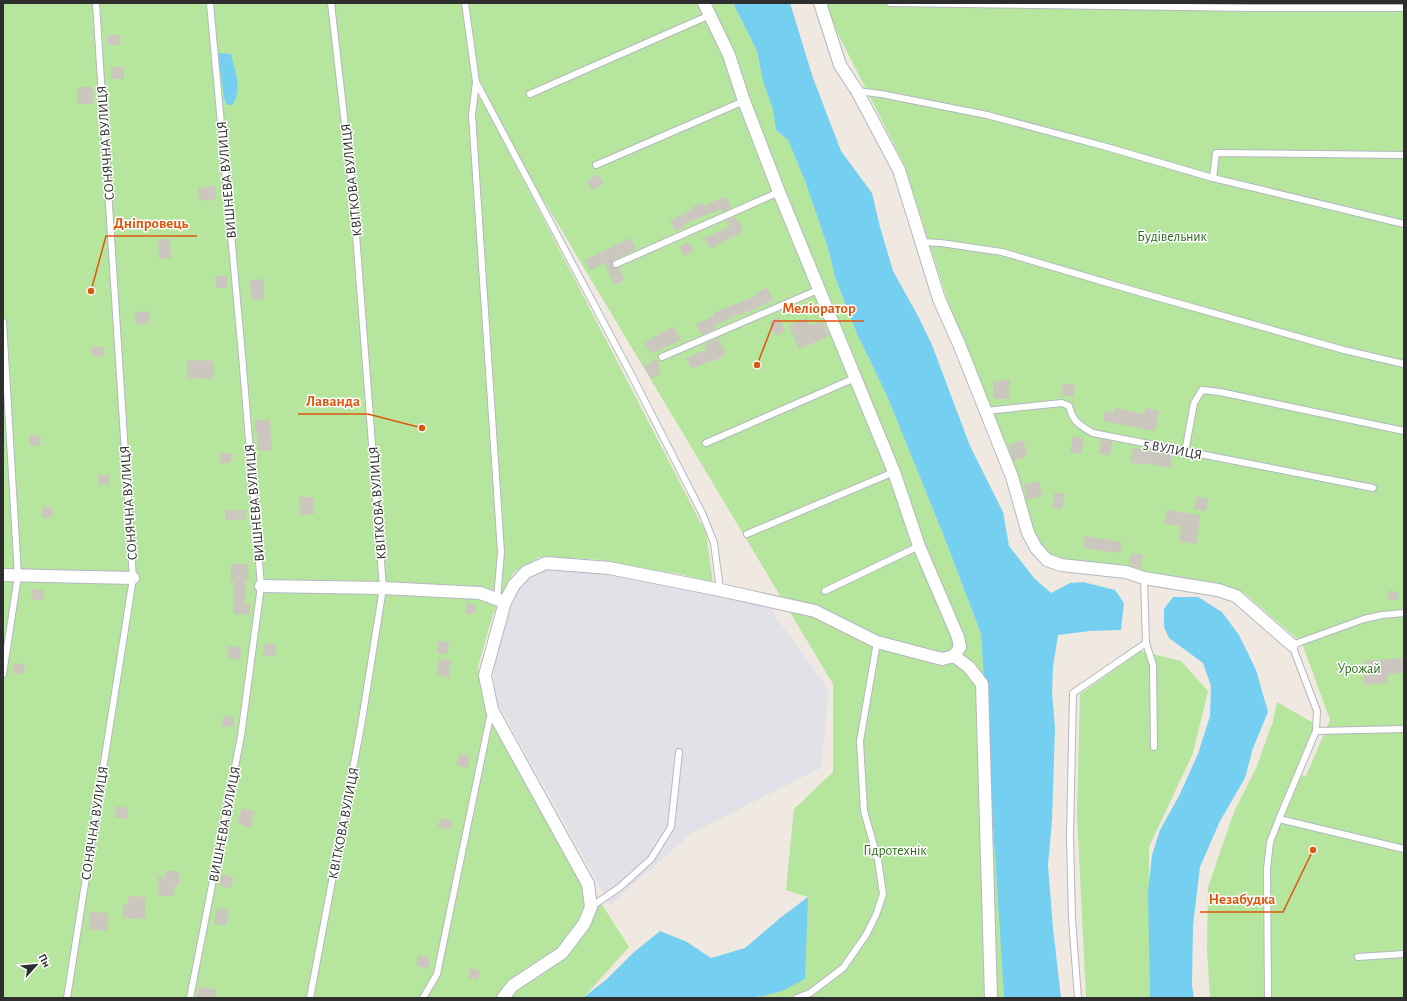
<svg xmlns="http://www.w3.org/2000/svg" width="1407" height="1001" font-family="'Alegreya Sans',sans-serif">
	<rect width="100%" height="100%" fill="#efe9e1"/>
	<path fill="#e3e1e8" d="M545,569l66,5 157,32 61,84 -8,78 -129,65 -82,72 -115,-207 -1,-31 17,-60 7,-16 11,-15z"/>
	<g fill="#b6e59e">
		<path d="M3,3h730l24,48 6,30 10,29 3,20 12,10 17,41 23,67 7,29 22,57 30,62 56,138 38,100 23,364h-257l16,-2 19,-5 26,-94 -22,-7 8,-81 39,-37v-88l-362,-605 235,454 7,50 -29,-8 -91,-16 -54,-2 -26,16 -20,41 -15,53 6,38 63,113 82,129 -46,51h-580z"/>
		<path d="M825,3h579v995h-194l-3,-49 1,-62 26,-75 23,-46 16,-45 4,-19 38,22 -20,50 11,2 24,-56 -28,-77 -58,-50 -136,-30 -31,-1 -31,-8 -15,-24 -75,-203 -52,-163 -65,-128z"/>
		<path d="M1141,651l40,10 27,30 -15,62 -44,94 1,151h-64l-9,-183 3,-121z"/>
	</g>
	<g fill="#75cff0">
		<path d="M733,3h57l23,75 28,73 31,42 8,34 13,44 25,45 14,29 38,101 33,66 6,34 25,32 17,15 19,-10 13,-1 32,8 9,13 -3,27 -31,1 -32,4 -5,32 -1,27 3,34 -3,92 -4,45 5,63 8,70h-57l-23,-364 -38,-100 -56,-138 -30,-62 -22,-57 -7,-29 -23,-67 -17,-41 -12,-10 -3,-20 -10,-29 -6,-30z"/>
		<path d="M218,53l13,1c4,16 12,36 1,51h-5l-3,-7z"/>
		<path d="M1173,597h25l24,15 17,23 17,35 12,42 -15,36 -8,30 -25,43 -20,46 -7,58 -1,60 2,13h-44l-2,-106 4,-37 8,-25 19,-34 19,-42 12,-38 1,-30 -8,-23 -34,-25 -5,-11v-18z"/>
		<path d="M808,897l-3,82 -23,12 -19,5 -16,2h-164l24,-19 26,-26 27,-22 27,11 24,16 34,-10 35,-30z"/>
	</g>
	<g fill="#cbc7bf">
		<rect x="108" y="35" width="12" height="10"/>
		<rect x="111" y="67" width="13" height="12"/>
		<rect x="77" y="87" width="16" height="17"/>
		<path d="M599,174l4,10 -11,6 -5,-10z"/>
		<path d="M215,186l1,13 -17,2 -1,-13z"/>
		<path d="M726,196l5,12 -8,4 -2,-3 -38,16 1,2 -9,4 -5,-11 21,-10 -1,-2 12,-5 2,3z"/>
		<path d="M735,217l2,5 2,-1 4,10 -33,18 -6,-11 25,-11 -3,-7z"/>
		<path d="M630,238l6,11 -20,10 -4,4 2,5 5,-1 6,13 -11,5 -9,-22 -15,7 -5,-10z"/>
		<path d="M158,239h12l1,19 -12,1z"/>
		<path d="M689,242l5,9 -10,5 -5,-9z"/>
		<path d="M215,276h12v12h-11z"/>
		<path d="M264,279v20l-13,1 -1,-20z"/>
		<path d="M767,288l6,12 -18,9 -26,9 1,1 -17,7 2,3 -14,6 -5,-11 18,-8 -1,-3 45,-18 -2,-2z"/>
		<path d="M149,311l1,12 -14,2 -1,-13z"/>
		<path d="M779,317l6,14 -10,5 -6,-14z"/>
		<path d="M806,318l3,8 13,-5 7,15 -30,13 -10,-23z"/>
		<path d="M674,326l7,14 -30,14 -6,-11 17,-11z"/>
		<path d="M719,338l7,16 -9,5 -26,10 -5,-11 20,-8 -1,-1 2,-1 -2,-4z"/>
		<path d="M92,346l12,1 -1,10 -11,-1z"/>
		<path d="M656,359l4,8 -2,1 3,6 -10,5 -7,-13z"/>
		<path d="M187,360l27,1v18l-27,-1z"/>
		<path d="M1010,380v19h-17v-18z"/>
		<path d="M1063,383l12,2 -2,12 -12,-2z"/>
		<path d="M1115,408l29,6 2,-6 13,3 -4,20 -52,-10 2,-10 9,1z"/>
		<path d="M255,420h15l2,31 -15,-1v-17h-2z"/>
		<path d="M30,435l11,1 -1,10 -11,-1z"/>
		<path d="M1073,436l11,3 -3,15 -11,-2z"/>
		<path d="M1101,439l11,2 -2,14 -11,-1z"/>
		<path d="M1023,440l5,16 -14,5 -6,-16z"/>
		<path d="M1132,448l40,7 -2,13 -26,-5v2l-14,-3z"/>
		<path d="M220,453h11v10h-12z"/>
		<path d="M99,474l11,1v10l-12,-1z"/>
		<path d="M1039,481l4,15 -16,4 -3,-15z"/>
		<path d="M1055,492l10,2 -3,15 -10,-1z"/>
		<path d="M299,497h15v17l-14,1z"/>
		<path d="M1196,497l12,2 -2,12 -12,-2z"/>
		<path d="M42,507l11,1 -1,10 -11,-1z"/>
		<path d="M225,510h21v9l-21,1z"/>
		<path d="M1166,510l34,5 -3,29 -17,-2 1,-16 -17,-2z"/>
		<path d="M1085,536l37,6 -2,11 -37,-5z"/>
		<path d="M1131,553l12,2 -2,13 -12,-3z"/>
		<path d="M231,564h17v17h-2l-1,23h5l-1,11 -16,-1 1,-33 -3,1z"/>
		<path d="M32,589l12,1 -1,10 -12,-1z"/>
		<path d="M1389,590l10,2 -2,9 -10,-2z"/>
		<path d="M466,604l10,1 -1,9h-10z"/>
		<path d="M438,641l11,1 -1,12 -11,-1z"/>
		<path d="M264,643l12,1 -1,13 -12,-2z"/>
		<path d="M228,646l13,1 -1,13 -13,-2z"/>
		<path d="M1403,658l1,15 -16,1v9l-24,2 -1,-24z"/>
		<path d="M439,659l12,1 -2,17 -12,-2z"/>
		<path d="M14,663l11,1 -1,10 -11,-1z"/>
		<path d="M223,716l11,1v10l-12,-1z"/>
		<path d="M459,754l11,2 -2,12 -12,-2z"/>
		<path d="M117,806l12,2 -3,11 -11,-2z"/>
		<path d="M242,808l13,4 -5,16 -13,-5z"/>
		<path d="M440,818l13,3 -2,9 -13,-3z"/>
		<path d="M165,871h14v15h-5v10h-16v-19h7z"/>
		<path d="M222,874l12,4 -4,11 -11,-4z"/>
		<path d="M128,896l17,1v22l-22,-1v-14h5z"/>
		<path d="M217,908l12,2 -3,16 -12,-2z"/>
		<path d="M90,912l18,1 -1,18 -18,-2z"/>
		<path d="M418,955l12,3 -2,11 -12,-3z"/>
		<path d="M470,968l10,2 -2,10 -10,-2z"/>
		<path d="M199,986l17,4 -1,8h-18z"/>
	</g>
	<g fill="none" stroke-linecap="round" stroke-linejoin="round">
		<defs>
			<g id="service">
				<path d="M465,3l11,79 157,296 70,137 11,28 6,47"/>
				<path d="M890,3l366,5h148"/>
				<path d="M476,82l-4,33 29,437 -4,47"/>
				<path d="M857,91l24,3 106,21 116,31 110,32 191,46"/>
				<path d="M530,94l180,-79"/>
				<path d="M596,165l148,-64"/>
				<path d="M1213,178l3,-25 188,2"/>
				<path d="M922,242l19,1 61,9 133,39 209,59 60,14"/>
				<path d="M616,264l163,-72"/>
				<path d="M3,322l15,254 -15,98"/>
				<path d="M662,357l158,-68"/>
				<path d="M986,411l76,-8 7,3c4,16 10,19 24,27l280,55"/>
				<path d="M706,443l149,-65"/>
				<path d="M1185,452l9,-49 8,-13 18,2 184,39"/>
				<path d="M747,534l147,-62"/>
				<path d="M1144,578l2,65 7,22 1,82"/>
				<path d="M825,591l94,-45"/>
				<path d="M1316,731l88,-2"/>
				<path d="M1279,819l125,30"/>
				<path d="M591,907l29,-20 31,-28 20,-32 8,-75"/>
				<path d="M1358,957l46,-3"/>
				<path d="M67,998l66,-420 -37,-575"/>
				<path d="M190,998l51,-262 20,-150 -19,-231 -32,-352"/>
				<path d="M310,998l51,-272 22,-138 -30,-393 -22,-192"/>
				<path d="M423,998l14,-24 54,-262"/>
				<path d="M797,998l13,-5 33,-25 23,-33 10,-20 7,-21 -5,-34 -14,-49 -4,-70 17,-99"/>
				<path d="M1078,998l-6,-79 -2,-83 3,-143 73,-50"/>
				<path d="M1268,998l-1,-129 3,-27 9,-23 37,-88 1,-20 -25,-66 72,-26 18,-4 22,-2"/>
			</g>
			<g id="minor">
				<path d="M820,3l20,62 17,26 42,79 40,129 20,45 53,133 16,56 8,15 11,12 14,5 65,7 18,6 74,12 18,6 56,49"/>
				<path d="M3,575l130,3"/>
				<path d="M261,586l122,2 97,5 25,9"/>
				<path d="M954,656l15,11 13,17 9,314"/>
				<path d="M503,998l9,-12 50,-33 22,-29 7,-17 -3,-23 -96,-174 -7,-35 20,-73 9,-17 12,-13 20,-9 63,5 111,22 95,21 62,31 65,17 12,-3 6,-9 -2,-10 -39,-91 -25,-74 -115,-280 -35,-91 -15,-46 -25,-52"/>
			</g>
		</defs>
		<use href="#service" stroke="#b4b7c1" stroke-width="8"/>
		<use href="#minor" stroke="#b4b7c1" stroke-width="14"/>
		<use href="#service" stroke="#fff" stroke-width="6"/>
		<use href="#minor" stroke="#fff" stroke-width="12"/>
	</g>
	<g text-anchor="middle" stroke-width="3" stroke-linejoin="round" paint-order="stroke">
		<g font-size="14" fill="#2e2e2e" stroke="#fff">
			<text transform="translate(105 143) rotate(-94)" y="5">СОНЯЧНА ВУЛИЦЯ</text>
			<text transform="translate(226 180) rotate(-95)" y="5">ВИШНЕВА ВУЛИЦЯ</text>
			<text transform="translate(351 180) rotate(-96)" y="5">КВІТКОВА ВУЛИЦЯ</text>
			<text transform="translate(1173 449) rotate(11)" y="5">5 ВУЛИЦЯ</text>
			<text transform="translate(128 503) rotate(-94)" y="5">СОНЯЧНА ВУЛИЦЯ</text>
			<text transform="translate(254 503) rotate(-95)" y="5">ВИШНЕВА ВУЛИЦЯ</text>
			<text transform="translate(377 503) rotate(-94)" y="5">КВІТКОВА ВУЛИЦЯ</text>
			<text transform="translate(94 823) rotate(-81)" y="5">СОНЯЧНА ВУЛИЦЯ</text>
			<text transform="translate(343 823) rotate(-79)" y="5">КВІТКОВА ВУЛИЦЯ</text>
			<text transform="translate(224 824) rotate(-79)" y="5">ВИШНЕВА ВУЛИЦЯ</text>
		</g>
		<g font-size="14" fill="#2c6e1b" stroke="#fff">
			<text x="1172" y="241">Будівельник</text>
			<text x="1359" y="673">Урожай</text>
			<text x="895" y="855">Гідротехнік</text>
		</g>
	</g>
	<path fill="none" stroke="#df570e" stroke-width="1.5" d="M91 291L106 236H197M757 365L774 321H864M422 428L368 414H298M1313 850L1283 912H1200"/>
	<g fill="#df570e" stroke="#fff" stroke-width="1.5">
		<circle cx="91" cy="291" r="4"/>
		<circle cx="757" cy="365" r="4"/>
		<circle cx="422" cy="428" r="4"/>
		<circle cx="1313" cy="850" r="4"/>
	</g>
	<g font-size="15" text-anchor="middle" font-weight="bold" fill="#df570e" stroke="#fff" stroke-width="3" stroke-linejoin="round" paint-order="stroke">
		<text x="151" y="228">Дніпровець</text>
		<text x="819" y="313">Меліоратор</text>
		<text x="333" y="406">Лаванда</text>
		<text x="1242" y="904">Незабудка</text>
	</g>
	<rect width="1407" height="1001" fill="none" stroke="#2e2e2e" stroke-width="8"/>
	<g transform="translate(36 965) rotate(63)" stroke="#ffffff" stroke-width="3" paint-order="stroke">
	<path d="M0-3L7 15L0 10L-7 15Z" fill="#2e2e2e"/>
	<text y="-6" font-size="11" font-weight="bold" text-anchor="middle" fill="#2e2e2e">Пн</text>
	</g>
</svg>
